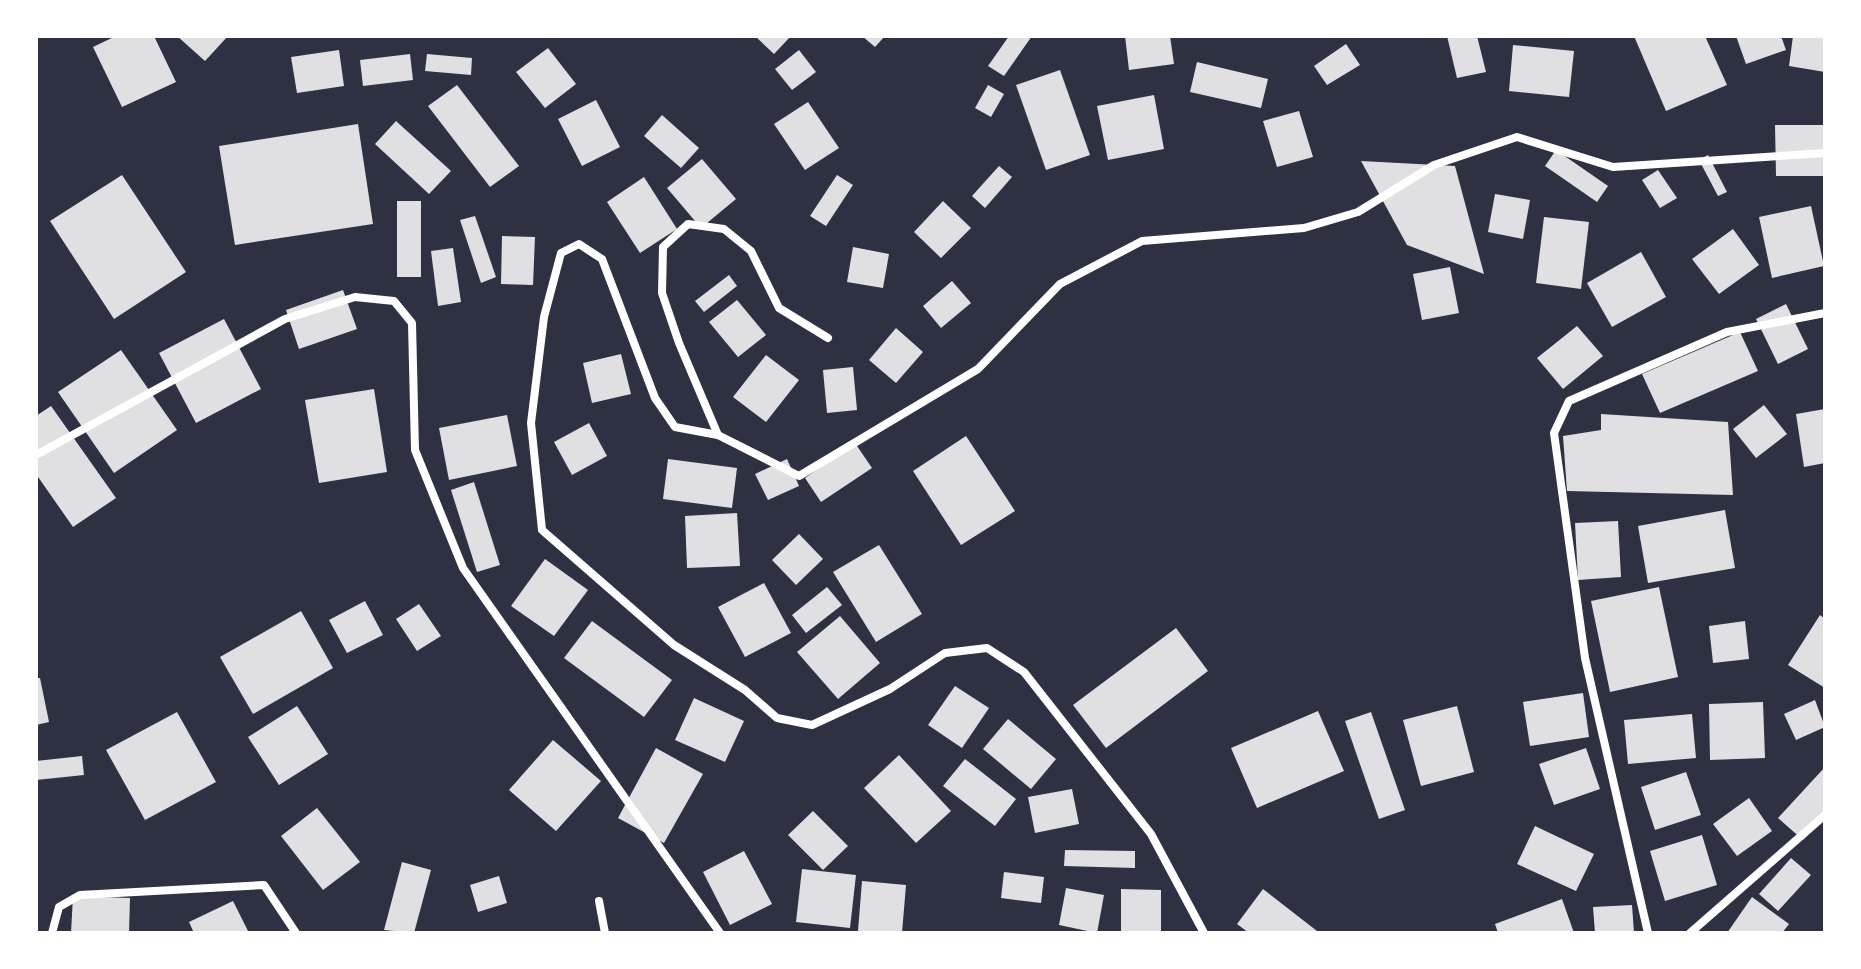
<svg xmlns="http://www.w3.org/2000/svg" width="1861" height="969" font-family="'Source Serif 4',serif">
	<rect width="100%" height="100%" fill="#2d3142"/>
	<g fill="#e0e0e3">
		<path d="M116,36h38l22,46 -54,25 -29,-60z"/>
		<path d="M177,36h51l-23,25z"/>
		<path d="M755,36h36l-17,18z"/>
		<path d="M862,36h23l-10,11z"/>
		<path d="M1009,36h23l-28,40 -16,-10z"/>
		<path d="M1125,36h45l4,28 -45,6z"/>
		<path d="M1447,36h30l9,36 -29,6z"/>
		<path d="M1634,36h71l22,49 -61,26z"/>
		<path d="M1736,36h45l5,14 -40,14z"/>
		<path d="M1793,36l32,1v35l-36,-6z"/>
		<path d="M1346,44l14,21 -33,20 -13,-19z"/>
		<path d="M1513,45l61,6 -5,46 -60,-6z"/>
		<path d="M548,48l28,36 -31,24 -29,-36z"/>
		<path d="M339,50l5,36 -47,7 -6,-36z"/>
		<path d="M799,50l17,22 -24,18 -17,-21z"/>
		<path d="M410,54l3,26 -50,6 -3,-26z"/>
		<path d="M427,54l45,4 -1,17 -46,-4z"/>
		<path d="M1197,62l71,17 -7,29 -71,-16z"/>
		<path d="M1060,70l30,85 -44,15 -30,-85z"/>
		<path d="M457,85l62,81 -29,21 -62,-81z"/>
		<path d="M988,85l16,9 -13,23 -16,-9z"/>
		<path d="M1154,95l10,54 -56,11 -11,-54z"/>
		<path d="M596,100l24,47 -38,19 -24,-47z"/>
		<path d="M808,102l31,46 -34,22 -31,-46z"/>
		<path d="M1299,111l14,46 -36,10 -14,-46z"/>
		<path d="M662,115l37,33 -18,20 -37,-32z"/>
		<path d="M396,121l55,50 -22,23 -54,-50z"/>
		<path d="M358,124l15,100 -138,21 -16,-99z"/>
		<path d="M1775,125h50v51h-49z"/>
		<path d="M1556,150l52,36 -11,16 -52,-36z"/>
		<path d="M1708,155l19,37 -9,4 -19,-36z"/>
		<path d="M702,159l34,40 -35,29 -34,-40z"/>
		<path d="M1361,161l94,5 29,108 -77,-29z"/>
		<path d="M999,166l13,11 -27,31 -13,-12z"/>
		<path d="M1658,170l19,28 -17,10 -18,-28z"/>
		<path d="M122,175l64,97 -72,47 -64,-98z"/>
		<path d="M837,175l16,10 -27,41 -16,-10z"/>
		<path d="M644,177l33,52 -37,24 -33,-51z"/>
		<path d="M1495,194l35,6 -7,39 -35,-7z"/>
		<rect x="397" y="201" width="24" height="76"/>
		<path d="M943,201l28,27 -30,30 -27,-26z"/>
		<path d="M1811,206l13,60 -52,12 -13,-61z"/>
		<path d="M475,216l21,61 -15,6 -21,-63z"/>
		<path d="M1544,217l45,5 -8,67 -45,-6z"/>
		<path d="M1733,229l26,36 -40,29 -27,-35z"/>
		<path d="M502,236l33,1 -2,48 -32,-1z"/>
		<path d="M853,247l36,7 -6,34 -36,-6z"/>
		<path d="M453,248l8,54 -23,4 -7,-55z"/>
		<path d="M1641,252l25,45 -54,30 -25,-44z"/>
		<path d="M1450,267l9,46 -37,7 -9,-46z"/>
		<path d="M729,275l8,11 -33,26 -9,-11z"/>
		<path d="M952,281l19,22 -30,25 -18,-22z"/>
		<path d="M343,290l14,39 -58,20 -13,-39z"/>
		<path d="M737,300l29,35 -28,22 -29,-35z"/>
		<path d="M1786,304l22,45 -30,15 -22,-45z"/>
		<path d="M224,319l37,70 -65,34 -37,-70z"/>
		<path d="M1577,326l26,30 -40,33 -26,-31z"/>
		<path d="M896,328l27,24 -27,31 -27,-23z"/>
		<path d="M1740,332l18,39 -98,42 -18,-39z"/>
		<path d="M121,350l56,80 -63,43 -56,-81z"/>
		<path d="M621,354l10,40 -39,9 -9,-40z"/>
		<path d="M766,355l33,25 -33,42 -33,-25z"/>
		<path d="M853,367l4,43 -30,3 -4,-43z"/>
		<path d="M374,389l13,83 -68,11 -14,-83z"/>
		<path d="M1764,405l23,29 -31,24 -23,-29z"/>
		<path d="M51,406l65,92 -43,29 -37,-53v-58z"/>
		<path d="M1825,409v54l-21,4 -8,-53z"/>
		<path d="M1601,414l127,8 5,73 -166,-4 -4,-55 38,-6z"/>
		<path d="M507,415l10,51 -68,14 -10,-52z"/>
		<path d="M589,423l18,33 -35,19 -18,-33z"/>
		<path d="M966,436l49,75 -54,34 -48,-74z"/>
		<path d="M855,443l17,25 -51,34 -16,-24z"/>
		<path d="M668,459l69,9 -5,40 -69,-9z"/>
		<path d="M787,459l12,27 -31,14 -13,-26z"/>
		<path d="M474,482l26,83 -23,7 -26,-82z"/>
		<path d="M1725,510l10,58 -87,15 -10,-57z"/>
		<path d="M737,513l3,53 -53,2 -2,-52z"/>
		<path d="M1618,521l3,56 -43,3 -3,-57z"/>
		<path d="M799,534l24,25 -27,26 -24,-25z"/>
		<path d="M879,545l43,69 -46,28 -43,-70z"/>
		<path d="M545,559l43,31 -34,46 -43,-30z"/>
		<path d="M764,583l27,50 -46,24 -27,-50z"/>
		<path d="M827,587l15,18 -36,28 -14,-18z"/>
		<path d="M1659,587l19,90 -68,15 -19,-91z"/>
		<path d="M365,601l18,34 -36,18 -18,-33z"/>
		<path d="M419,604l22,32 -24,15 -21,-32z"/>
		<path d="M301,611l32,57 -80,46 -33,-57z"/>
		<path d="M1820,615l5,4v69l-37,-23z"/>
		<path d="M840,616l40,47 -42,36 -41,-47z"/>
		<path d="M592,621l80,59 -28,37 -80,-59z"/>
		<path d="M1745,621l4,38 -36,4 -4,-37z"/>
		<path d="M1176,628l32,43 -102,77 -33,-43z"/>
		<path d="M36,678h4l9,44 -13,3z"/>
		<path d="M955,686l34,22 -27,40 -34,-23z"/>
		<path d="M1583,693l6,44 -59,9 -7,-44z"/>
		<path d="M694,698l50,23 -19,41 -50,-22z"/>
		<path d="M1815,700l10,27 -29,13 -12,-26z"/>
		<path d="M1763,702l2,56 -55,2 -1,-56z"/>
		<path d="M297,706l31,48 -49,31 -31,-48z"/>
		<path d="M1457,706l17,66 -53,14 -18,-66z"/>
		<path d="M1318,711l26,60 -87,37 -26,-60z"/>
		<path d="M177,712l39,70 -71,38 -39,-70z"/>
		<path d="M1371,712l34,98 -26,9 -34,-98z"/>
		<path d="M1692,714l4,44 -68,6 -4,-44z"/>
		<path d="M1008,719l48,40 -25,30 -48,-40z"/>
		<path d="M553,740l48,41 -45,50 -47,-41z"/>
		<path d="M656,748l47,26 -39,69 -46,-25z"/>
		<path d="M1586,748l14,41 -46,16 -15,-41z"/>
		<path d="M899,755l52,56 -35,32 -52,-55z"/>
		<path d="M82,756l2,19 -48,5v-19z"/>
		<path d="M965,759l51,40 -21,27 -52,-40z"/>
		<path d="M1825,767v49l-22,24 -25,-22z"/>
		<path d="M1686,772l15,43 -46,15 -14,-43z"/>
		<path d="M1072,789l7,35 -44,9 -7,-36z"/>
		<path d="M1749,798l23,33 -35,25 -24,-32z"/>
		<path d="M317,808l43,54 -37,28 -42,-54z"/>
		<path d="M813,811l35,35 -25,24 -35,-35z"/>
		<path d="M1535,826l59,28 -18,37 -59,-27z"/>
		<path d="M1702,835l15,50 -52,16 -15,-50z"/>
		<path d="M1065,850l70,1v17l-71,-2z"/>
		<path d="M744,851l28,53 -42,21 -27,-53z"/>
		<path d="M1791,858l20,17 -33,36 -19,-17z"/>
		<path d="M402,862l29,8 -17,63 -30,-3z"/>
		<path d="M802,869l54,6 -6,53 -54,-6z"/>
		<path d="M1004,872l40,5 -3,26 -40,-5z"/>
		<path d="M499,876l8,27 -29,9 -8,-27z"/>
		<path d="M862,881l44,4 -4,48 -44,-2z"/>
		<path d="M1066,888l38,7 -7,38 -38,-8z"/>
		<path d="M1121,889l40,1v43h-40z"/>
		<path d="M1263,889l54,42 -2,2h-66l-12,-9z"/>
		<path d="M73,896l57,2 -1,35h-58z"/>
		<path d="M1752,897l37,27 -7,9h-55z"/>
		<path d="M1562,899l12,34h-76l-3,-9z"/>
		<path d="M233,901l16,32h-55l-5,-11z"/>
		<path d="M1632,905l2,28h-39l-2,-26z"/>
	</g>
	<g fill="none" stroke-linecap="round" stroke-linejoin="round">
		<g stroke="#fff" stroke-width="8">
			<path d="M718,435l-39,-92 -17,-50 1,-46 25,-23 36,5 27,22 28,57 49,30"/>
			<path d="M36,455l249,-136 70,-22 39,4 18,22 3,127 48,118 257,365"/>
			<path d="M599,901l6,32"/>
			<path d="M52,933l7,-26 21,-12 184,-10 32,48"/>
			<path d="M1204,933l-53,-99 -127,-162 -37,-24 -42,5 -55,36 -78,36 -35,-7 -32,-28 -71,-45 -132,-115 -11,-107 13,-106 17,-64 18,-9 23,15 53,139 20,29 43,8 81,41 179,-107 82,-85 82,-43 162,-13 54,-16 76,-47 83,-28 96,30 212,-14"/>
			<path d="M1648,933l-63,-275 -31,-225 15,-32 158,-69 98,-19"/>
			<path d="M1690,933l135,-118"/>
		</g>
	</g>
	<rect width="1861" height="969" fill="none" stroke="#ffffff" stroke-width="76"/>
</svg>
